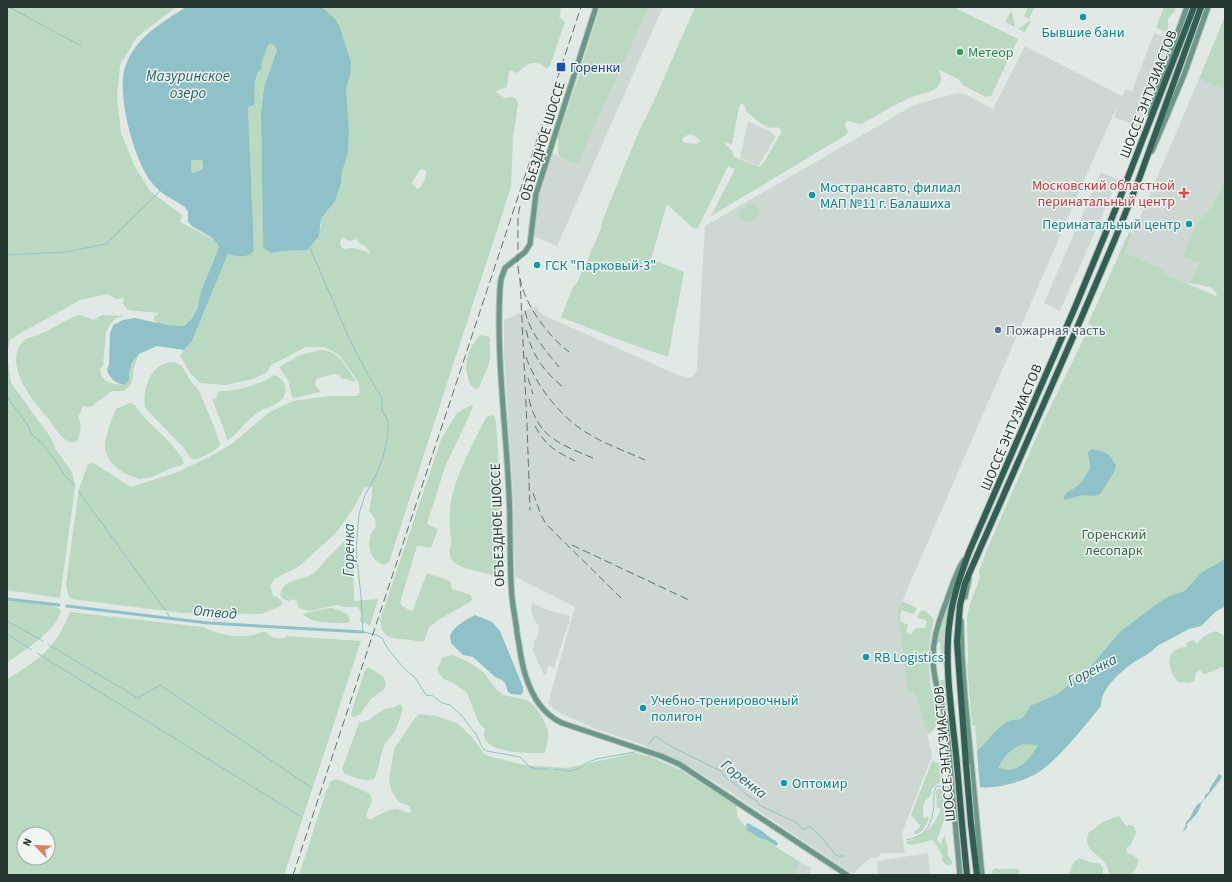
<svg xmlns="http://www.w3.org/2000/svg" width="1232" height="882" font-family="'Source Sans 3',sans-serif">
	<rect width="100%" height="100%" fill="#e0e9e4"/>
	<g fill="#ced8d3">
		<path d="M649,7h14l-106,239 -23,-10 5,-42 13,-41 23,11 3,-1z"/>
		<path d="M1154,33l18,7 -34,87 -24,-10 6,-17 -28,62 -194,449 11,81 5,-1 13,42 5,23 -30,77 3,20h-24l-3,5h-8l-17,16 -136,-91 -37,-22 -39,-17 -47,-16 -32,-14 -8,-5 -6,-6 27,-96 -60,-30 -2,-83 -9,-140v-34l32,-14 3,5 4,4 142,63 7,-1 5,-7 8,-144 209,-121 43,-12 10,2 26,14 32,-63 97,50 4,-7 6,2z"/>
		<path d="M1199,79l26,11v89l-14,28 -4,6 -8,7v40l-11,25 -24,-11 -1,-5 -38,-16z"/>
		<path d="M748,121l23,11 5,5 -18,29 -18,-8z"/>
		<path d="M1101,172l17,8 -58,131 -16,-8z"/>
		<path d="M533,603l14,7 23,6 -2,5h2l-6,15 -10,32 -6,-2 -2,9h-2l-11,-24 1,-10 3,-3 2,-6 -1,-8 -2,-1 -4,-8 -1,-7z"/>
		<path d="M928,853l2,22h-52l-1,-14z"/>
		<path d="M800,862l11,6 -2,7h-15z"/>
	</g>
	<g fill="#bbd8c1" fill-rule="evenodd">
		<path d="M7,7h169l-39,30 -17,28 -3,32 4,36 13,32 16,26 32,24 -2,7 36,19 3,6c-6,13 -11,27 -16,40 -7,18 -6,41 -32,39 -7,-1 -12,-1 -17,-6v-3l5,-4 -31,-3 -5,-6 1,-6 -8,1 -9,-5 -27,6 -61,34 -9,6 -3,14 4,29 40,55 5,12 16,22 3,14 -15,112 -53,-8z"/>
		<path d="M322,7h237l2,3 -2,7 6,5 -15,44 -3,3c-6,-5 -12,-9 -20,-4 -4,2 -6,6 -10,8l-4,-2h-3c-3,6 -2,11 -3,16l-11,4 4,4 5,3 7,-1 4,2 2,5 -5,33 -2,50 -122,375 -5,3c-17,-4 -19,-28 -8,-38l-1,-8 -6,-8 3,-16v-8h-5l-3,1 -9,18 -19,27 -38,34 -24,12 -4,7 3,9 7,4 3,4 -4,4 -18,7 -79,-1 -111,-14 -3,-4 -2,-11 13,-95 9,-25 5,-1 38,24 47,-15 37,-18 18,-11 35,-30 25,-12 36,-5h28l3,-3 -1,-10 -20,-28 -14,-8h-19l-35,18 -4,7 -14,7 -28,6 -25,-2 -9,-9 -11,-18 4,-6 8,-9 36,-87 26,-3 -6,-145 6,-7c0,-17 7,-34 12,-51l2,-3 3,-1 4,2 2,4 -13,37 -3,25 2,136 8,5 11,-2 25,-1 14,-23v-8l14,-18 6,-17 1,-12 6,-19 1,-22 -4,-43 5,-12 -2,-25 -3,-5 -1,-7zM423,169l3,2c1,5 -3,15 -8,18l-5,-4 -1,-3 8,-12zM342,237l8,4 6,-2 3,4 6,3 5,6 -1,2 -3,-3c-5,1 -8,-3 -14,-3 -4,0 -6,2 -10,0l-2,-5z"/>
		<path d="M600,7h49l-71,156 -3,1 -15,-7 -2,-4v-16l20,-59z"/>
		<path d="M695,7h258l65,32 -27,57 -5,1 -22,-11 -6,-7 -20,-10c3,5 5,12 0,17 -4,6 -13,7 -20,9 -20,6 -38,19 -56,29 -7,0 -11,-4 -16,-3 -2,4 0,7 2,11l-2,3 -135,81 24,-47 -7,-3 -30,62h-5l-26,-24 -16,55 33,13 -16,85 -51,-18 -56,-22 12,-30 4,-4 24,-54v-5l38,-93 14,-28zM741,103l4,3 2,6 12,10 11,6 7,-1 5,4 -2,4 -16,27 -5,5 -25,-10 -2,-6 -7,-7 2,-1 5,1 7,-37zM689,134l5,1 6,5v2l-4,2 -12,-1 -2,-3 1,-2z"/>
		<path d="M1028,7h8v2l-2,-1 -5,11 -5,-3z"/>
		<path d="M1164,7h12l-1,4 -7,7v11l3,4h-2l-13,-5z"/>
		<path d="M1011,11l1,1 3,15 -10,-5z"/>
		<path d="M1225,16v74l-26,-11z"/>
		<path d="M1029,21l2,1 -6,10 -7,-3z"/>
		<path d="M191,160h10l2,2v7l-10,4 -2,-3z"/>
		<path d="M1225,179v427l-10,6 -14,14 -12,2 -32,18c-6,7 -15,11 -23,16 -13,10 -34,27 -33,44 -20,23 -46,60 -74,72 -7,4 -16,5 -23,7 -8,1 -16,3 -24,2l-5,-62h-3l-5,-60 1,-3 -1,-44 2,-11 11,-30 -1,-6 9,-24 57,-129 40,-82h2l5,-11 -4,-1 41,-92 4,1 -11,27 3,-7 38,16 1,5 52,22 1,-3 -7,-6 -21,-4 10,-22h-6l-10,-5 1,-3 15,-33 8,-7 4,-6z"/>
		<path d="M749,204c8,0 9,4 10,11l-6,6 -8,1 -5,-4 -1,-6z"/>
		<path d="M80,315l14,5 8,-5 24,1 -10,2 -6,6 -4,8 -3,33 -3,4 1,6 4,5 8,4 12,1 4,-5c0,-11 3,-17 10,-26l-6,15v8l-3,9 -6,5h-12l-21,16 -9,-1v4l-4,7c5,7 2,16 -1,24 -3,1 -6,2 -9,0 -9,-4 -14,-15 -20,-23 -15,-16 -42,-50 -28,-73 4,-7 9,-7 15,-9 16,-5 29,-17 45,-21z"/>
		<path d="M480,335l10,2v19l-1,8 -10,23 -3,2 -5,-3c-9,-19 -5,-35 9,-51z"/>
		<path d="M319,350c21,0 26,17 37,31 -6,1 -8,-3 -15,-2l-1,-4 -6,-1 -18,5 -1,6 6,7 -27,6 -2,-1 -4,-17 -9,-13 19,-11z"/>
		<path d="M171,362l6,1 5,3 10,17 6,6 13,30 9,24 -1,4c-8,5 -18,13 -28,12l-8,-12 -38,-39c-3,-19 5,-43 26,-46z"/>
		<path d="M274,375c6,2 10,6 11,11 4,18 -18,20 -29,28 -9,6 -17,17 -25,24l-4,2 -3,-11 -12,-30 4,-1 3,-7c15,1 44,-7 55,-16z"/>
		<path d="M130,403l5,2c13,21 39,35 49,58l-2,2 -11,3 -19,9 -12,2 -12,-4 -9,-5 -9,-9 -5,-11v-7l4,-17 7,-17z"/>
		<path d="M471,405l2,1 -3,8 -25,53 -18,57 11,5 -7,18c-4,2 -9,-2 -14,-1l-17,56 2,4 9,5 2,-1 14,-37 23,8 2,8 19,6 1,4 -2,3 -30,17 -11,8 -5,14c-5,1 -8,0 -13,-1 -18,-3 -28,2 -31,-20l61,-180 15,-26z"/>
		<path d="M491,415l3,1 2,5 9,139c-2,6 -4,13 -10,16 -12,-5 -36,-6 -43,-16 -5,-7 0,-14 -1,-21 -1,-10 -2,-20 -1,-30 3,-30 23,-65 36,-92z"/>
		<path d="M344,542h3c7,20 7,38 7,59l24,-2 -8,27 -4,-3 -6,-1 1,-9 -3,-6h-12l-9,-2 -28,6 -10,-3 -3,-7 -2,-2 -5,2 -6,-2 -3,-4c2,-16 21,-14 33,-21 5,-4 9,-10 13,-14 6,-6 12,-13 18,-18z"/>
		<path d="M7,599c12,1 45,4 54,11 -3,20 -39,42 -54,53z"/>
		<path d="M950,599l-5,54h-4l-1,-10 -3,-1 5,-21z"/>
		<path d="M902,601l15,7 -3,6c-5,0 -9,-4 -13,-4l-1,11 8,4 -2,7 5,3 5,-7h9l2,-6 -2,-2 -8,-2v-2l5,-6 5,2 7,8c-6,24 -7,47 -2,71 2,8 7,17 6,24 0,8 -3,15 -9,19l-2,-1 -13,-42 -6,1 -10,-81z"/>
		<path d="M331,608l11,3 7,5 1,5 -2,2c-11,0 -37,1 -45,-9l6,-2z"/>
		<path d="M70,612l133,15c16,8 34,11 51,8 5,-1 7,-4 12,-3 5,6 11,7 19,6l2,-2 74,5 -77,234h-277v-196c32,-19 49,-31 63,-67zM24,834h24v24h-24z"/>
		<path d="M1216,631l9,5v37l-2,-6c-7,2 -13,6 -20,7l-3,-4 -4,2 -1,8 -6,3 -11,-1c-11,-13 -14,-34 8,-35l2,-5 5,-2 4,4 7,-8z"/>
		<path d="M452,655l17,7 15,11 12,16 7,6 24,5c10,6 18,21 21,31 1,7 -2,16 -3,22 -14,0 -69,1 -60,-24l-6,-6 -12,-30 -13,-10 -11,-4 -6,-9 6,-13z"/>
		<path d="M367,668h3l14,9 2,9 -4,5 -11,8 -11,15 -5,3h-3l-1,-4 13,-40z"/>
		<path d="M940,680h6l3,36z"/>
		<path d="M400,704l3,4c-2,8 -5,18 -10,26 -3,4 -7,7 -9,12 -5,12 -4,21 -10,33 -11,3 -19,-2 -29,-5l-3,-5 17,-46 10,-3 15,-11 8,-1z"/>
		<path d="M418,714l18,2 21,7 14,13 14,19 39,10 43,3 68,-15 14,3 31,14 56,35 2,13 11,12 51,32 -6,13h-495l27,-83 4,-10 5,-3 7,2 28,13 2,6 -6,15 3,5c9,-4 18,-11 28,-11 6,1 9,5 15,3l-3,-6 -10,-4 -7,-10 -3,-12 5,-31z"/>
		<path d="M932,761l9,3 2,3 -1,14 -6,4 -4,4 -1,6 -6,6 -2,5v11l3,1 2,-2 1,3 -6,11 -7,5 -2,-2 1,-2 5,-4v-2l-9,-10z"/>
		<path d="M938,789l7,1 2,22 -10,28 3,4h1l2,-6 2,-2 3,14 -1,4 5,7v3l-4,2 -6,-5v-6l-8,-14 -2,-1c-9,2 -16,6 -25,4l-1,-2c18,-6 28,-15 35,-33l-4,-2 -1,-16z"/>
		<path d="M1119,816l7,10 5,-1 4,2 1,7 -3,5 -2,6 -5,3 1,5 7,3 5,4 -3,8 -6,7h-21c0,-3 -1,-7 -2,-9 -7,-13 -26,-15 -18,-34 5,-2 7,-5 11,-8 6,-4 13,-6 19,-8z"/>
		<path d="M1079,858c7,2 12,6 20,5l4,5v7h-35l6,-13z"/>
		<path d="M995,868c9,3 15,-1 24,1v6h-26l-1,-4z"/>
	</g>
	<g fill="#8ec2c8" fill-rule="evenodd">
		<path d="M186,7h136l13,12 5,9 11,34 -1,14 -4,12 3,43 -1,22 -6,19 -1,12 -6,17 -14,18 -2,17 -12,14 -25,1 -11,2 -8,-5 -2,-136 3,-25 13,-37 -2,-4 -4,-2 -3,1 -7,19 1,3c-9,9 -7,26 -8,38l-6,2 6,144c-8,8 -16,5 -26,3l-36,87 -8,9 -27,-4 -18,8 -7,9 -3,10v7l-4,5c-9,-1 -17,-8 -18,-16l2,-4 1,-31 3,-9 10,-5 12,-2 32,7 11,1 7,-1 7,-7 5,-9 4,-18 18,-44c-5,-13 -23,-15 -31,-25v-10l-3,-5c-10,-7 -25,-13 -32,-23 -19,-22 -35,-85 -29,-113 1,-5 4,-12 7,-17 12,-21 35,-34 55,-47zM191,160h10l2,2v7l-10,4 -2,-3z"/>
		<path d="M1092,449c14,3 17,3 24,17l-2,6 -14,22 -6,2 -11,-1 -19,5c-1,-8 10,-11 15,-15 4,-4 9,-12 11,-17 1,-5 -2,-11 -2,-16z"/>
		<path d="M1225,559v47l-10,6 -14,14 -12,3 -32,17c-6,7 -15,11 -23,16 -13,9 -34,27 -33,44 -19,22 -38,49 -62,66 -11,7 -25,11 -38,14 -7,1 -14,2 -21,1l-3,-36c12,-10 18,-23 32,-30 4,-2 8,-1 12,-2 4,-3 7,-9 9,-13l28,-12 33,-28 30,-35 40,-30 9,-5 15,-5 16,-18zM1023,744l15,1c-6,11 -17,25 -30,25 -3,0 -7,-2 -10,-2 6,-11 13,-20 25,-24z"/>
		<path d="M475,615l17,7 8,9 23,56v5l-2,3 -10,-1 -3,-2 -3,-9 -3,-3 -7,-3 -22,-20 -10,-2 -12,-12 -1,-8c6,-10 15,-15 25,-20z"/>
		<path d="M1219,774l3,2 -1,3 -20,25c-1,8 -9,15 -14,20v4l-5,4 3,-5 1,-5c6,-4 6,-12 12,-18 2,-1 4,-2 6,-4l1,-5 4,-3 1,-4z"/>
		<path d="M748,823l14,8 10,8 4,2 2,3 -2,2 -10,-6 -8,-3 -11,-7 -1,-6z"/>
	</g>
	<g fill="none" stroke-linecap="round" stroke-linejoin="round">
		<g stroke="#8ec2c8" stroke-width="1">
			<path d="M9,7l72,39"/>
			<path d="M310,248l38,88 20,39 14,23v13l6,9v16l-5,22 -8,19 -10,18 -6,19 -3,35 5,47 2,36 14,3 5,3 6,11 15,18 13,12 10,16 7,1 9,7 8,2 11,10 15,19 7,15 4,2 33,6 10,10 7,2h11"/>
			<path d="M7,255l59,-3 40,-8 54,-53"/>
			<path d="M7,397l20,27 5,11 8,6 17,22 6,10 12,13"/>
			<path d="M79,492l86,118"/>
			<path d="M167,613l4,6"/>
			<path d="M7,621l36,20"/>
			<path d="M7,634l25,16"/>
			<path d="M49,645l89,53 22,-13 152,103"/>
			<path d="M37,653l263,163"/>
			<path d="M648,745l7,-9 19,12 47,23 4,6 9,6 13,12 10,6 2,4 38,18 5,6h3l4,-3c12,8 18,20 28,30h7"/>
			<path d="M554,769l16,2 11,-3 5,-5 10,-4 39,-7"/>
			<path d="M907,840c4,-1 10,-3 14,-5 10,-7 13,-23 13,-34 0,-6 -1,-10 3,-15l11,1 2,2"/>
		</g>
		<g stroke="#8ec2c8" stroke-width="3">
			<path d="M7,599l52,6"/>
			<path d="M67,606l141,17 155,9"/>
		</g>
		<defs>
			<g id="primary">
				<path d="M596,7l-60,187 -6,50 -5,8 -20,16 -4,11 -1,9c-4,69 6,137 9,206 2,34 0,69 3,103 1,12 4,24 5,36 3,15 4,30 9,44 7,21 17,37 36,46l99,33 18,8 168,111"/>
				<path d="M1150,114l15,-47 22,-60"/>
				<path d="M1152,151l32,-76 24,-68"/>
				<path d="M965,597l4,-19"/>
				<path d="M961,621l1,34 3,42 17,178"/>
				<path d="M960,875l-14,-153c-3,-17 -10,-33 -12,-51 -4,-25 4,-48 13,-71 5,-14 9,-28 17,-40"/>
			</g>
			<g id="highway">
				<path d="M966,764l-9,-122 3,-37 5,-22 112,-255 38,-89 24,-60 62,-172"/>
				<path d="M957,765c-4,-46 -14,-100 -7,-146 3,-23 11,-45 19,-67l107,-247 42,-102 76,-196"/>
				<path d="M962,824l5,51"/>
				<path d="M971,824l6,51"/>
			</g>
		</defs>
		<use href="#primary" stroke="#bdc3c1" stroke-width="7"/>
		<use href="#highway" stroke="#bdc3c1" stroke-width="8"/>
		<use href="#primary" stroke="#6a998a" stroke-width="5"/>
		<use href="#highway" stroke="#325f54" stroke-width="6"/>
		<g stroke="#5d736c" stroke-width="1" stroke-dasharray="8 4" stroke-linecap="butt">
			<path d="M520,206c-3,12 -2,24 -2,36 0,12 -1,26 2,37 5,26 28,57 49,73"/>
			<path d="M520,279l7,146 3,85"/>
			<path d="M525,311c5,22 20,39 34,56"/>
			<path d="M526,330c6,25 18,42 37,57"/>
			<path d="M526,357c9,27 34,59 58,74 18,12 41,20 61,29"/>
			<path d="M528,378l5,16"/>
			<path d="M529,399c9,39 31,45 64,59"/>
			<path d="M535,426c11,20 20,25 40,35"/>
			<path d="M533,493l8,22 5,9 75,74"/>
			<path d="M572,545l119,56"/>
			<path d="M293,875l288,-868"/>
		</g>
		<defs>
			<g id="highway-bridge">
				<path d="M966,764l5,60"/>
				<path d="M957,765l5,59"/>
			</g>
		</defs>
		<use href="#highway-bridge" stroke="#bdc3c1" stroke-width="8" stroke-linecap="butt"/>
		<use href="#highway-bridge" stroke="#325f54" stroke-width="6"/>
	</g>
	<g fill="#0f9aa8" stroke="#f0f6f2" stroke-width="1.5">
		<circle cx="1083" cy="17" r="4"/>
		<circle cx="812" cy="195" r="4"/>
		<circle cx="1189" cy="224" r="4"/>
		<circle cx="537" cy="265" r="4"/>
		<circle cx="866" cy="657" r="4"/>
		<circle cx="643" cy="708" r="4"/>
		<circle cx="784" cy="783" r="4"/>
	</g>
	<circle fill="#2e9e5b" stroke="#f0f6f2" stroke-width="1.5" cx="960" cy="52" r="4"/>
	<rect fill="#1a4fb4" stroke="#f0f6f2" stroke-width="1.5" x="556" y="62" width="10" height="10" rx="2"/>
	<path fill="#e0444e" stroke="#f0f6f2" stroke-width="1.5" d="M1182 187h4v4h4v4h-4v4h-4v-4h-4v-4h4z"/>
	<circle fill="#5c6f8a" stroke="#f0f6f2" stroke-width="1.5" cx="998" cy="330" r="4"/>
	<g text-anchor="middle" stroke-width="3" stroke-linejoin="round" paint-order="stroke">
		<g font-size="14" fill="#0d838f" stroke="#f0f6f2" text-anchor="start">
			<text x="1083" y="37" text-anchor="middle">Бывшие бани</text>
			<text x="820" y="192">Мострансавто, филиал<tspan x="820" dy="16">МАП №11 г. Балашиха</tspan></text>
			<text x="1181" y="229" text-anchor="end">Перинатальный центр</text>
			<text x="545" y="270">ГСК "Парковый-3"</text>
			<text x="874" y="662">RB Logistics</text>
			<text x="651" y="705">Учебно-тренировочный<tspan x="651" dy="16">полигон</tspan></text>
			<text x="792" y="788">Оптомир</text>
		</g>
		<g font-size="14" fill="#27864d" stroke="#f0f6f2" text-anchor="start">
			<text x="968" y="57">Метеор</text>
		</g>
		<g font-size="14" fill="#164399" stroke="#f0f6f2" text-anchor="start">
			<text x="570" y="72">Горенки</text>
		</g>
		<g font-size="14" fill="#233730" stroke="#f0f6f2">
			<text transform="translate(1148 94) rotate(-69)" y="5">ШОССЕ ЭНТУЗИАСТОВ</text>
			<text transform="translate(542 141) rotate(-73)" y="5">ОБЪЕЗДНОЕ ШОССЕ</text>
			<text transform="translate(1011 427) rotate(-67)" y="5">ШОССЕ ЭНТУЗИАСТОВ</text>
			<text transform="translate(497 525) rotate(-92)" y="5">ОБЪЕЗДНОЕ ШОССЕ</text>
			<text transform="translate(944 754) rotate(-95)" y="5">ШОССЕ ЭНТУЗИАСТОВ</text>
		</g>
		<g font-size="14" fill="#be3a42" stroke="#f0f6f2" text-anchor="end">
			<text x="1175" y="190">Московский областной<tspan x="1175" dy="16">перинатальный центр</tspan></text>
		</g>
		<g font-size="14" fill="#4e5e75" stroke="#f0f6f2" text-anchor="start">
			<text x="1006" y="335">Пожарная часть</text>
		</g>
		<g font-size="14" fill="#326944" stroke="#f0f6f2">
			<text x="1114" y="539">Горенский<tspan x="1114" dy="16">лесопарк</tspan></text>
		</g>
		<g font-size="15" font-style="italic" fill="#25636b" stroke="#f0f6f2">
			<text x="188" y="81">Мазуринское<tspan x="188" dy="17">озеро</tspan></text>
			<text transform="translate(349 550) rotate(-90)" y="5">Горенка</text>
			<text transform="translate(215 612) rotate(5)" y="5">Отвод</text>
			<text transform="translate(1092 670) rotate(-27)" y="5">Горенка</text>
			<text transform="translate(744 779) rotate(38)" y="5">Горенка</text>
		</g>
	</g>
	<rect width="1232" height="882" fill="none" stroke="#233730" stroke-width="16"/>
	<g transform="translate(36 846) rotate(294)"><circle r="19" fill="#f0f6f2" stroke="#9eaaa4"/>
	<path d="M0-3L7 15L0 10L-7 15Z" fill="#e07e66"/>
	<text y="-6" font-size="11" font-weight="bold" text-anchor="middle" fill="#233730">N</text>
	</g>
</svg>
